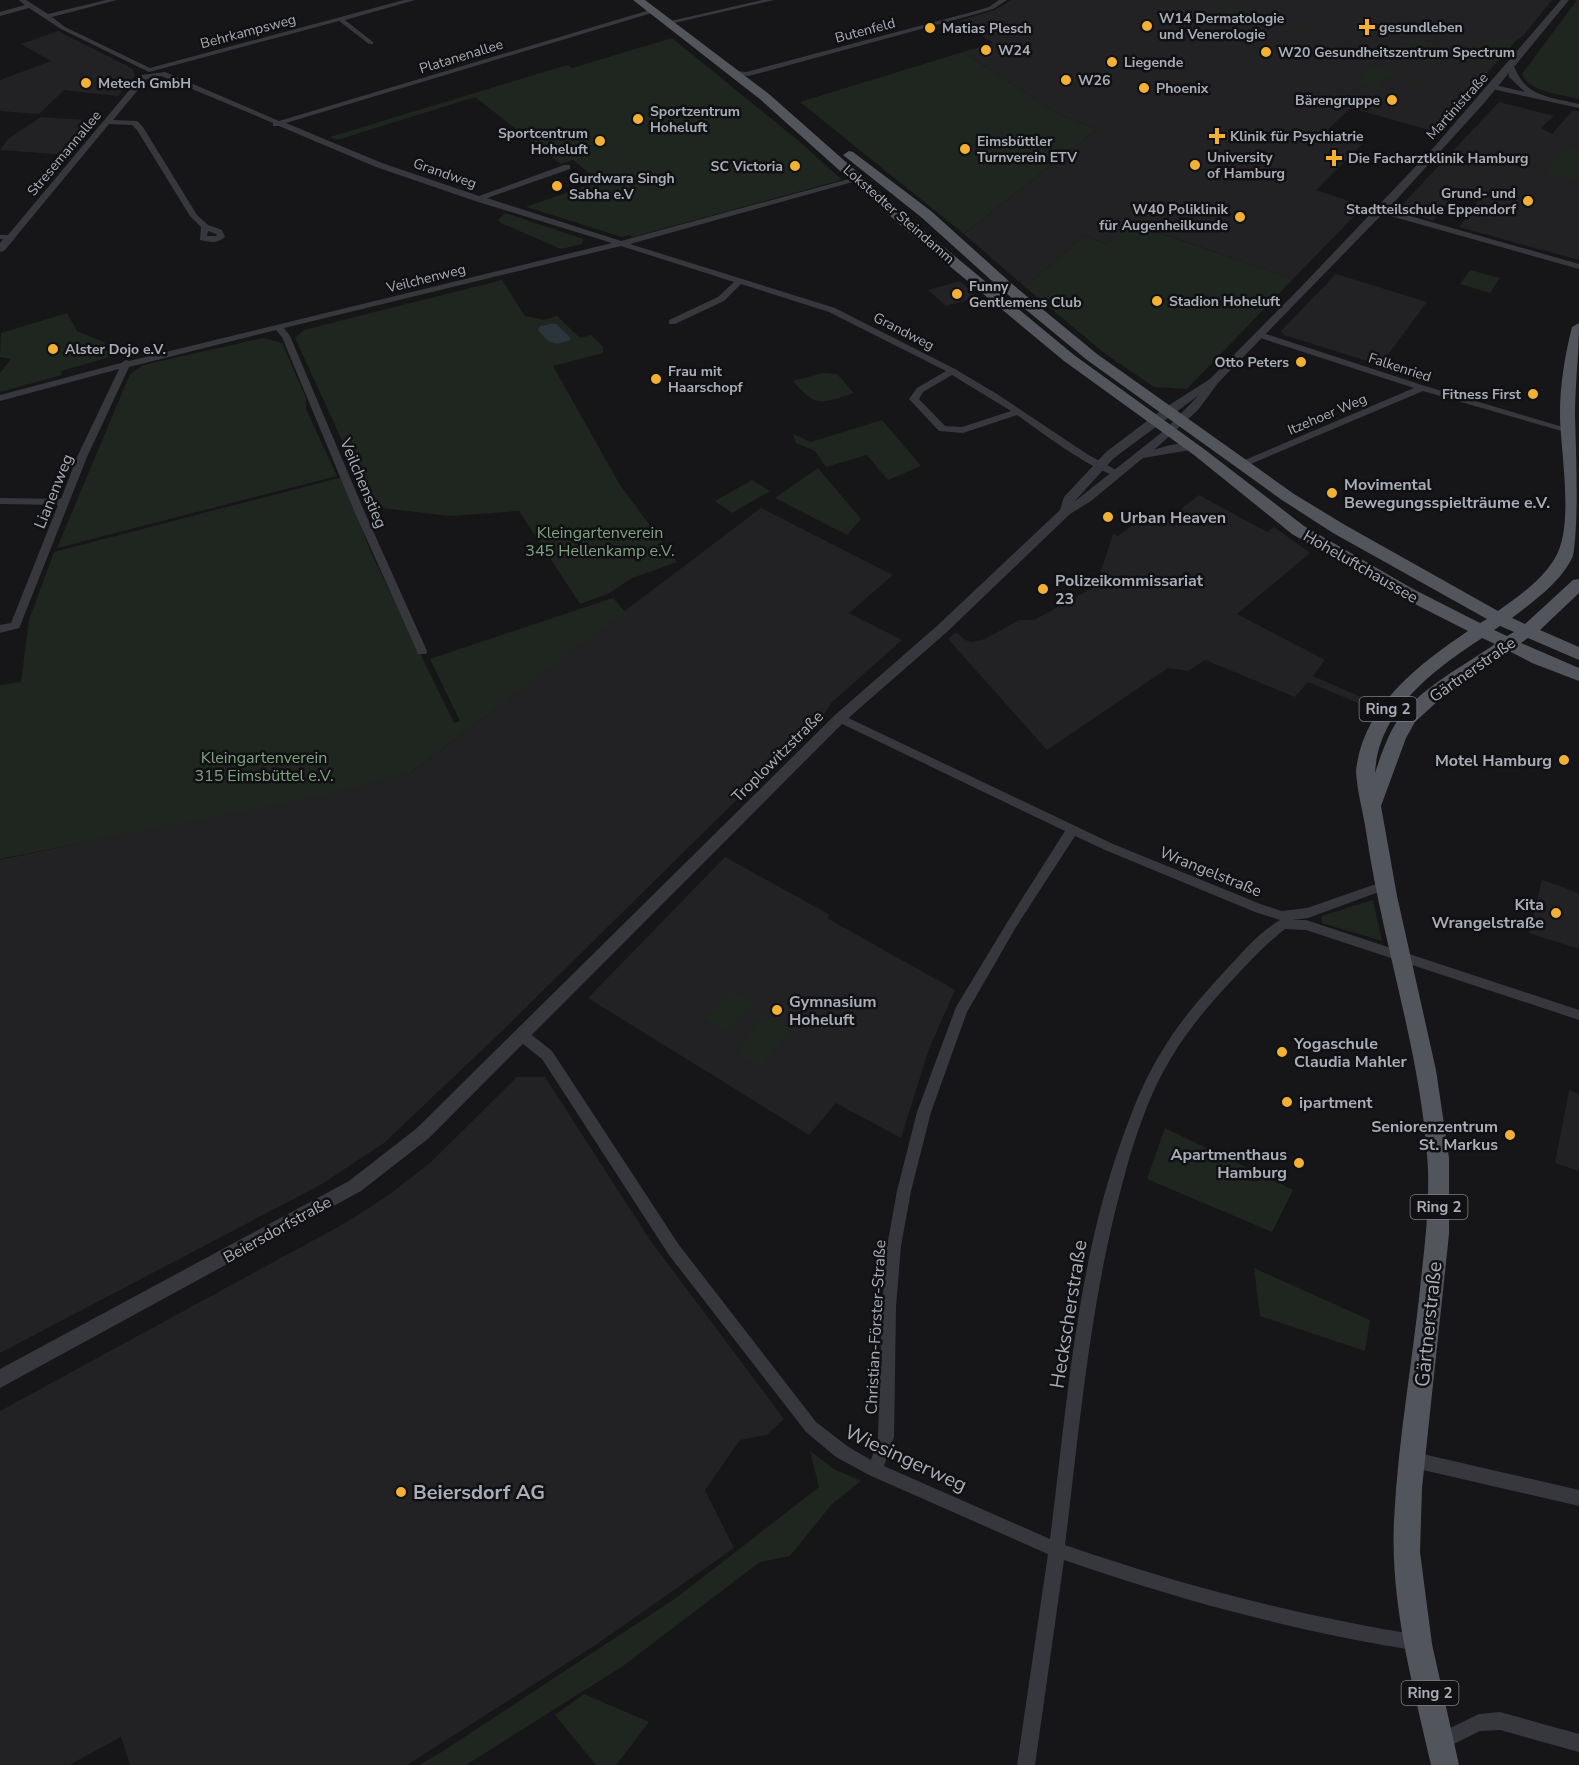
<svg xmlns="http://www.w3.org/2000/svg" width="1579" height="1765" font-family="'Nunito Sans',sans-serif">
	<rect width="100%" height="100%" fill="#161618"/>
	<g fill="#222225">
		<path d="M1012,0h540l-29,36 -7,4 -80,92 -85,-24 -23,21 37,12 -49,49 48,16 -71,73 -159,-55 -27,20 -23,-8 -59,51 -61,-53 133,-105 -41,-16 -93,-61 30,-9 -34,-22 36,-11z"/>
		<path d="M58,31l75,38 2,7 -17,20 -54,-6 -25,24 -39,-3v-31l51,-19 -30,-17z"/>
		<path d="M1499,102l55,14 -13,12 11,6 20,-23h7v149l-120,-33 22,-31 -23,-6 -25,31 -34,-13z"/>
		<path d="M41,117l45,3 11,1 -29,34 -68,-5 9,-12z"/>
		<path d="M1336,274l91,28 -47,63 -96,-30 -3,-4z"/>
		<path d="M960,281l18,16 -32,9 -18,-16z"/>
		<path d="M1199,495l68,37 7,-5 36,26 -73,61 88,46 -12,16 57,25 -5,5 -57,-24 -13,15 -90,-37 -17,11 -20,-3 -121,82 -99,-111 8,-7 9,8 7,2 13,-3 34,-19h15l62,-34 17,-52 5,2 24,-18 7,3 6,-5 11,5z"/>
		<path d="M761,508l132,67 -44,38 53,27 -71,63 -5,9 -324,319 -118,112 -62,41 -322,169v-493l410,-87z"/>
		<path d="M725,857l105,58 -3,3 128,72 -26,59 -28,89 -65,-35 -27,32 -221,-137z"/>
		<path d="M1542,880l37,13v56l-50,-16z"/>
		<path d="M517,1077h28l105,163 134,179 -17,16 -27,5 -35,50 29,58 -137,96 -190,121h-277l-9,-28 -52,28h-69v-354l347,-189 43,-28 41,-32z"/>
		<path d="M1569,1090l10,4v77l-24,-8z"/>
	</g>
	<g fill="#1e261f">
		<path d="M1577,0h2v99c-16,-4 -51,-7 -57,-25z"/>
		<path d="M1217,4l58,14 -2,3 79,22 -125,-30z"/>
		<path d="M672,38l128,104 42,38 -209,57 -3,-2 -8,2 -96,-30 73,-26 -26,-21 -12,4 -86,-67 -138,43 -7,-3 237,-72 5,3z"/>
		<path d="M1489,38l16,4 3,-4 8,2c-5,6 -12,18 -20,22 -13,7 -34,-8 -46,-14l6,-6c9,8 24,6 33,-4z"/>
		<path d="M1411,40l12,1 34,17 -5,4 -9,-2 -10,4 -37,-10z"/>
		<path d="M963,52l93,61 41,16 -133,105 -164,-132z"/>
		<path d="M1371,66l43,11 -2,3 6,1 -2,3 -13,-4 2,-3 -15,-3 -12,14 14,5 -37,-9 2,-2 8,1 -8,-2z"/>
		<path d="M1566,147l13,3v33l-35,-11z"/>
		<path d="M505,213l78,26 -1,5 -21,5 -60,-26 -3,-3z"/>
		<path d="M1133,224l160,55 -106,110 -33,-2 -50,-34 -79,-66 59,-51 23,8z"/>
		<path d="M1470,270l30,8 -10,15 -30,-9z"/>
		<path d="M502,280l23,36 19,4 13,-4 23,22 11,-3 12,12v6l-50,13 67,119 57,77 -45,16 -24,16 -28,10 -61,-93 -70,5 -75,-9 -6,4 -23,-64 -50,-109 9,-8z"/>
		<path d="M67,313l10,18 27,11 6,15 -49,14 1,4 -62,17v-19l11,-14 -11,-2 1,-24z"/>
		<path d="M263,338l19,5 24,55v11l31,67 -280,72 73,-174 13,-9z"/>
		<path d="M823,373l14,1 17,19c-33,10 -37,16 -61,-12z"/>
		<path d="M882,420l39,46 -33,14 -21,-25 -41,12 -11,-16 -19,-8 -3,-9 18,8z"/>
		<path d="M818,468l43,51 -14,16 -72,-37z"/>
		<path d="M342,477l30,78 82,168 6,-2 -30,-62 183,-61 12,14 -215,161 -86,22 -324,64v-174l21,-3 8,-62 25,-68z"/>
		<path d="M752,480l18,11 -38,22 -17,-12z"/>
		<path d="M1373,900l9,41 -60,-18 -1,-7z"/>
		<path d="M734,991l21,14 -31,27 -20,-14z"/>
		<path d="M765,1014l27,15 -31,38 -26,-15z"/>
		<path d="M1165,1128l128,62 -21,42 -125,-53z"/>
		<path d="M1254,1268l116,52 -5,31 -105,-35z"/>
		<path d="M810,1451l24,18 27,12 -29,23 -42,52 -30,6 -137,104 -157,99h-47l21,-12 236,-155 143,-111z"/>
		<path d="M584,1694l65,28 -33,43h-20l-41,-50z"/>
	</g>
	<path fill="#2c353c" d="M551,324h5l14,13v3c-16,7 -22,3 -32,-10l2,-4z"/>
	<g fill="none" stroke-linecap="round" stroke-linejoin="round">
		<g fill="#37383d" fill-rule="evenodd">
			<path d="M19,0h7l22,14 58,-14h11l-65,17 13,10 85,41 254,-68h11l-70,20 28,22v2h-4l-30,-23 -190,51 -88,-43 -32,-21 -29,8v-4l25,-7z"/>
			<path d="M762,0h12l-100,23 -3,-2z"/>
			<path d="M999,0h8l-14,9 -17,5 -227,62 -20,-2 -4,-2 4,-2 17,2 226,-60 17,-5z"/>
			<path d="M653,9l2,1v2l-369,111 96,40 97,33 85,-31h6v4l-83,29 134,43 239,-65v4l-230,64 205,64 120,61 42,25 90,60 31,17v4c-17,2 -84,-48 -101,-60l-54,18 -24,-2 -30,-32 8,-11 29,-17 -117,-59 -88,-28 -17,17 -49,23h-6v-4l49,-23 16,-15 -113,-36 -337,82 6,8 75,177 62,138 -1,3h-8l-1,-3 -62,-138 -73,-176 -6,-7 -147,37 -42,90 -67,169 -1,2 -19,5v-8l11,-2 47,-118 -58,-1v-6l61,1 16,-42 42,-88 -119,32v-6l121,-32 5,-3 3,1 483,-118 -137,-42 -99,-34 -97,-41h-6v-3l-112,-47 -14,3 -34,41 24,1 6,6 54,88 11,10 14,5 3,7c-8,7 -15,5 -25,3l1,-13 -11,-11 -53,-86 -5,-5 -23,-1 -96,116 -13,-1v-4h8l134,-160 23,-3 114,49zM208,231l8,3 1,2h-10zM952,375l59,36 -49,16 -17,-1 -26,-27 4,-7z"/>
			<path d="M1508,66h6c11,31 36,31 65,38v4l-87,-19 -1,-2 4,-2 30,7 -16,-15z"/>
			<path d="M1376,208h6l197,56v5l-203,-57z"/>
			<path d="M1260,332l165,54 148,44 -5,3 -3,-1 -142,-41 -177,75h-6v-4l174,-74 -157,-51v-4z"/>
			<path d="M840,714l273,130 150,61 19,6 25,-3 72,-25h8l2,3 -2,3 -79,29 -16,2h14l273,90v10l-273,-90 -21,-1c-18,14 -33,30 -49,47 -24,25 -47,52 -65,82 -23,38 -38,84 -49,127 -32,117 -42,239 -57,360 116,40 233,71 354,90l6,2 2,6 -2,6 -6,2c-122,-19 -239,-51 -355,-91l-29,205h-18l31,-211 -179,-79 -33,-18 -30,-25 -137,-177 -127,-196 -24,-19 -1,-4 1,-4 5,-1 5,1 24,19 127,194 137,177 31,24 24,14 7,-23 4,-130 5,-61 10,-55 20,-79 39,-105 52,-86 57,-90 -229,-110 -2,-3 2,-3zM1075,836l30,14 150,62 25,8c-22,13 -39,34 -56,52 -23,25 -45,50 -62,79 -18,28 -30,60 -41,91 -45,126 -54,264 -71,397l-166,-73 10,-29 2,-130 5,-61 10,-55 20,-79 36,-100 49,-85z"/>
			<path d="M1414,1452l165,38v16l-165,-38 -5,-3 -3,-5 3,-5z"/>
			<path d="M1500,1712l79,22v18l-79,-22 -20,1 -40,20 -6,-3 -3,-6 3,-6 45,-22z"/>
		</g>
		<g fill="#37383d" fill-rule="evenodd">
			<path d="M1561,0h8l-84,102 -87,96 -180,185 -20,27 -44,40c12,-4 33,-11 44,-3l-2,2 -53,9 -52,43 -21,13 -122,117 -103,90 -416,417 -68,53 -361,197v-19l349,-188 68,-53 418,-413 103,-90 122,-115 4,-13 42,-45 57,-43 47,-30 91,-92 134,-141zM1199,395l-33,34 -92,73 40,-44z"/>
			<path d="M6,236l9,2 -11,13 -4,1v-9z"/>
		</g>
		<path fill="#53555c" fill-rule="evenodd" d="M633,0h12l124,94 147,130 158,131 130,94 100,77 109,63 67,34 7,-4 -154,-86 -51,-33 -195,-140 -86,-71 -80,-72 -78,-62 6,-4 4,1 78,59 80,72 86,71 197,140 51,31 153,86c20,-14 45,-32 57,-53 20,-33 5,-107 5,-145 0,-29 5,-58 12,-86l7,-4c0,31 -4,61 -4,92 1,37 4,108 -2,141 -11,25 -40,46 -61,62l13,6 48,-44 6,-1v14l-39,37 39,17v13l-51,-22 -7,5 58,25v13l-47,-18 -23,-12 -69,48 -25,23 -9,16 -25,68 16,90 39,174 13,88v76l-27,254 -2,64 12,92 27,121h-28c-18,-80 -41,-161 -37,-244 4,-84 20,-167 28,-251 4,-34 7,-67 6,-101 -6,-115 -46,-225 -62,-338 -3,-19 -9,-40 -10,-60 7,-65 62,-106 112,-140l-67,-34 -109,-63 -98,-79 -130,-94 -158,-131 -145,-130zM1500,626l14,6 -7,4 -13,-6zM1482,638l13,6c-30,21 -69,41 -93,70 -13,17 -20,38 -27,59 4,-64 59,-103 107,-135z"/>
	</g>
	<g fill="#f2b134" stroke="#111113" stroke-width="2">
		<circle cx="1147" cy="26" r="6"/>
		<path d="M1364 18h6v6h6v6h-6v6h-6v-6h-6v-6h6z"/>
		<circle cx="930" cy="28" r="6"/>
		<circle cx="986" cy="50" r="6"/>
		<circle cx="1266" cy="52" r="6"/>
		<circle cx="1112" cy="62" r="6"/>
		<circle cx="1066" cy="80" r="6"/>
		<circle cx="86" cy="83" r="6"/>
		<circle cx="1144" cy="88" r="6"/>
		<circle cx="1392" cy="100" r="6"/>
		<circle cx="638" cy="119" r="6"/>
		<path d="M1214 127h6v6h6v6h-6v6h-6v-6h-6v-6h6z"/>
		<circle cx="600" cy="141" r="6"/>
		<circle cx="965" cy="149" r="6"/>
		<path d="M1331 149h6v6h6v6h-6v6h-6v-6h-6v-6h6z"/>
		<circle cx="1195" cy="165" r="6"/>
		<circle cx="795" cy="166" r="6"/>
		<circle cx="557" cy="186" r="6"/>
		<circle cx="1528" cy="201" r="6"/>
		<circle cx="1240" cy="217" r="6"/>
		<circle cx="957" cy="294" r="6"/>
		<circle cx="1157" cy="301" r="6"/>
		<circle cx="53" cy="349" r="6"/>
		<circle cx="1301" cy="362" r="6"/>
		<circle cx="656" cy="379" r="6"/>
		<circle cx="1533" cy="394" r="6"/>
		<circle cx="1332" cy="493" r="6"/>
		<circle cx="1108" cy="517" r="6"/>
		<circle cx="1043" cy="589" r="6"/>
		<circle cx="1564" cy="760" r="6"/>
		<circle cx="1556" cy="913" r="6"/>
		<circle cx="777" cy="1010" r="6"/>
		<circle cx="1282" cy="1052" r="6"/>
		<circle cx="1287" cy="1102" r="6"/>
		<circle cx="1510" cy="1135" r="6"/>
		<circle cx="1299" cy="1163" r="6"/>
		<circle cx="401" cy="1492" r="6"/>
	</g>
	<g text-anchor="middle" stroke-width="5" stroke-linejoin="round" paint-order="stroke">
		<g font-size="14" font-weight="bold" fill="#a8adb8" stroke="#111113" text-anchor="start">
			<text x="1159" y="23">W14 Dermatologie<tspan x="1159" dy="16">und Venerologie</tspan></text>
			<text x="1379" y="32">gesundleben</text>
			<text x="942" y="33">Matias Plesch</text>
			<text x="998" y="55">W24</text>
			<text x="1278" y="57">W20 Gesundheitszentrum Spectrum</text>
			<text x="1124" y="67">Liegende</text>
			<text x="1078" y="85">W26</text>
			<text x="98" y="88">Metech GmbH</text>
			<text x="1156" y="93">Phoenix</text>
			<text x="1380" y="105" text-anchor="end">Bärengruppe</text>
			<text x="650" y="116">Sportzentrum<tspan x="650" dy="16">Hoheluft</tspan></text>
			<text x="588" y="138" text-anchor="end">Sportcentrum<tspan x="588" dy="16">Hoheluft</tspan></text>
			<text x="1230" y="141">Klinik für Psychiatrie</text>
			<text x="977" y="146">Eimsbüttler<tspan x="977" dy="16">Turnverein ETV</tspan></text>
			<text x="1207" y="162">University<tspan x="1207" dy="16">of Hamburg</tspan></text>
			<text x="1348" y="163">Die Facharztklinik Hamburg</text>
			<text x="783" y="171" text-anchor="end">SC Victoria</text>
			<text x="569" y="183">Gurdwara Singh<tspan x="569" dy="16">Sabha e.V</tspan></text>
			<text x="1516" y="198" text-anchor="end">Grund- und<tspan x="1516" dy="16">Stadtteilschule Eppendorf</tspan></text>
			<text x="1228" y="214" text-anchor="end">W40 Poliklinik<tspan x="1228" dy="16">für Augenheilkunde</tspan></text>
			<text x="969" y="291">Funny<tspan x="969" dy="16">Gentlemens Club</tspan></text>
			<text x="1169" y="306">Stadion Hoheluft</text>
			<text x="65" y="354">Alster Dojo e.V.</text>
			<text x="1289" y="367" text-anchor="end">Otto Peters</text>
			<text x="668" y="376">Frau mit<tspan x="668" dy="16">Haarschopf</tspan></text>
			<text x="1521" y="399" text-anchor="end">Fitness First</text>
		</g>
		<g font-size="14" fill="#a8adb8" stroke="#111113">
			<text transform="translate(865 30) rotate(-15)" y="5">Butenfeld</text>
			<text transform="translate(248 31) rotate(-15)" y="5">Behrkampsweg</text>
			<text transform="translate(461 56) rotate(-17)" y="5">Platanenallee</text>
			<text transform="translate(1457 106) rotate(-48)" y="5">Martinistraße</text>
			<text transform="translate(64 153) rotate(-50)" y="5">Stresemannallee</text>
			<text transform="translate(445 173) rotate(19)" y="5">Grandweg</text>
			<text transform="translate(899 214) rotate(41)" y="5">Lokstedter Steindamm</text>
			<text transform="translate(426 278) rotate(-14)" y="5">Veilchenweg</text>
			<text transform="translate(904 331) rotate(27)" y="5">Grandweg</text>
			<text transform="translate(1400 367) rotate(18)" y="5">Falkenried</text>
			<text transform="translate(1327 414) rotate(-23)" y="5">Itzehoer Weg</text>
		</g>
		<g fill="#111113" stroke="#7b7e86" stroke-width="1.5">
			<rect x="1359.5" y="697" width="57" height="24" rx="4.5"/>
			<rect x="1410.5" y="1195" width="57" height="24" rx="4.5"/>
			<rect x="1401.5" y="1681" width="57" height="24" rx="4.5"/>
		</g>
		<g font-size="15" font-weight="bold" fill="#a8adb8">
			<text x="1388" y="714">Ring 2</text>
			<text x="1439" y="1212">Ring 2</text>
			<text x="1430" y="1698">Ring 2</text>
		</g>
		<g font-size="16" fill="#a8adb8" stroke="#111113">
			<text transform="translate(364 483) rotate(67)" y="6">Veilchenstieg</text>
			<text transform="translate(53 491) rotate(-68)" y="6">Lianenweg</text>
			<text transform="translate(1361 566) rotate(30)" y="6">Hoheluftchaussee</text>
			<text transform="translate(1472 669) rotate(-35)" y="6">Gärtnerstraße</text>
			<text transform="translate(777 756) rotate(-45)" y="6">Troplowitzstraße</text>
			<text transform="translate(1211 871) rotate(22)" y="6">Wrangelstraße</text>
			<text transform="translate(277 1229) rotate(-29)" y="6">Beiersdorfstraße</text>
			<text transform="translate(875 1327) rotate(-87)" y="6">Christian-Förster-Straße</text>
		</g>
		<g font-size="16" font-weight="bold" fill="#a8adb8" stroke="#111113" text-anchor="start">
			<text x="1344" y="490">Movimental<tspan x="1344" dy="18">Bewegungsspielträume e.V.</tspan></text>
			<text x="1120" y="523">Urban Heaven</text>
			<text x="1055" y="586">Polizeikommissariat<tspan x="1055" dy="18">23</tspan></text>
			<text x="1552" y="766" text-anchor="end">Motel Hamburg</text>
			<text x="1544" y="910" text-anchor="end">Kita<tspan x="1544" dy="18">Wrangelstraße</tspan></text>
			<text x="789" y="1007">Gymnasium<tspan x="789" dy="18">Hoheluft</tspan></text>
			<text x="1294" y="1049">Yogaschule<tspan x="1294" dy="18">Claudia Mahler</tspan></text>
			<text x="1299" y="1108">ipartment</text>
			<text x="1498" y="1132" text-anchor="end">Seniorenzentrum<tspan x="1498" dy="18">St. Markus</tspan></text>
			<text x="1287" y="1160" text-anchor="end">Apartmenthaus<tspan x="1287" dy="18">Hamburg</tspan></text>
		</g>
		<g font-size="16" fill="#7fa381" stroke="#111113">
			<text x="600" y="538">Kleingartenverein<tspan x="600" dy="18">345 Hellenkamp e.V.</tspan></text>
			<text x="264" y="763">Kleingartenverein<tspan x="264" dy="18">315 Eimsbüttel e.V.</tspan></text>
		</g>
		<g font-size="20" fill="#a8adb8" stroke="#111113">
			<text transform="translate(1068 1314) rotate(-81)" y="7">Heckscherstraße</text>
			<text transform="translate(1428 1324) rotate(-84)" y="7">Gärtnerstraße</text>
			<text transform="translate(906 1458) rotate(25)" y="7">Wiesingerweg</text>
		</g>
		<g font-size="20" font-weight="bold" fill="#a8adb8" stroke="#111113" text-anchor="start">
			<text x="413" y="1499">Beiersdorf AG</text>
		</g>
	</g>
</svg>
